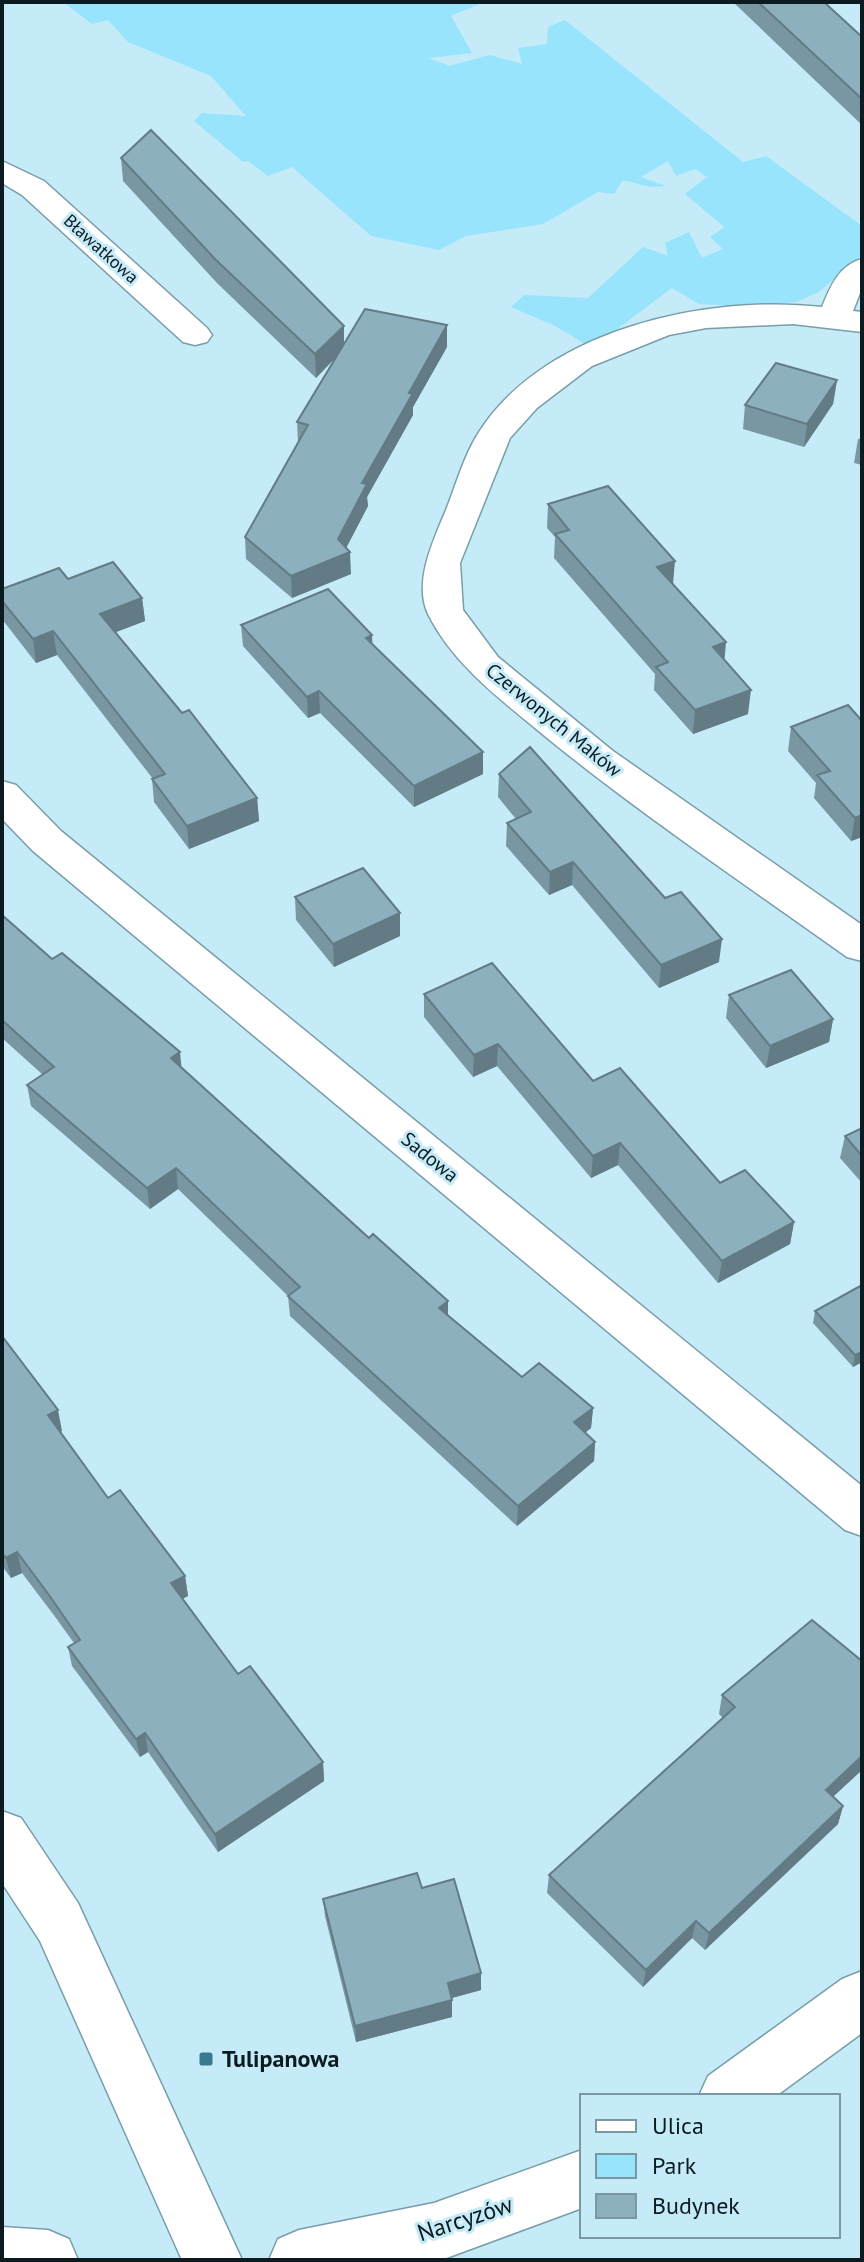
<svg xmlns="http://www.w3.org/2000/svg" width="864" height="2262" font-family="'PT Sans',sans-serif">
	<rect width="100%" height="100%" fill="#c5ebf9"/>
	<path fill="#98e4fd" d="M63,2h421l-33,14 21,37 -43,5 20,8 41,-11 32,9 -4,-16 29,-4 1,-17 17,-7 178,142 23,-6 96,70v29l-43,37 -23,10 -41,5 -56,-3 -27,-16 -68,51 -17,6 -32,-19 -44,-19 13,-12 64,3 55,-51 25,9 -3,-13 24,-11 13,26 21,-9 -13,-12 14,-10 -39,-33 22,-17 -12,-8 -19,7 -8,-15 -27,16 25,9 -16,1 -27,-7 -9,14 -16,-2 -55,32 -77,12 -27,14 -68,-14 -79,-69 -24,9 -20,-15 -5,1 -49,-41 8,-8 44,3 -35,-40 -83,-34 -20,-22 -16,4z"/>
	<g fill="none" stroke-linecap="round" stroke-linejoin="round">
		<defs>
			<g id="minor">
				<path d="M2,161l42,20 163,147 5,7 -5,7 -12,3 -12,-3 -161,-147 -20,-12z"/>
				<path d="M862,259v29l-9,23 9,1v20l-69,-8 -87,4 -37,7 -77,31 -55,42 -27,30 -50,125 3,47 35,47 115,94 249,174v36l-15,-4c-105,-75 -213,-147 -312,-229 -40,-33 -83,-66 -107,-114 -15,-32 6,-75 18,-104 10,-25 18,-55 33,-78 66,-103 229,-138 343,-125 8,-20 17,-42 40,-48z"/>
				<path d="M2,781l14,4 45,46 801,655v50l-17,-6 -812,-679 -31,-32z"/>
				<path d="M2,1811l19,7 57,85 164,357h-60l-142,-319 -38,-58z"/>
				<path d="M862,1971v62l-86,63h-77l9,-20 134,-97z"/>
				<path d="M582,2150v58l-141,52h-172l9,-21 21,-9 135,-27z"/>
				<path d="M2,2227l46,3 21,9 9,21h-76z"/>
			</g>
		</defs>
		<use href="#minor" stroke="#799da9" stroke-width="3"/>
		<use href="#minor" fill="#fff" fill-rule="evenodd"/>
	</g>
	<g fill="#7897a3">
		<path d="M733,2h91l38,35v88z"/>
		<path d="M121,158l223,168v17l103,-18v22l-34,60v8l-46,82 1,9 -22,42 5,26 -59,24 -46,-39 -1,-22 53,-94 -1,-21 38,-64 -19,20 -99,-95 -94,-102z"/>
		<path d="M837,380l-4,24 -29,43 -61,-18 2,-24z"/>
		<path d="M862,438v27l-8,-2 4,-24z"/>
		<path d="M548,504l125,79 51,77 24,54 -55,20 -39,-44 1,-16 -101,-116 1,-21 -8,-9z"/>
		<path d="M68,579l74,19 3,23 -29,11 66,81 75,85 2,23 -70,28 -35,-47 -2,-23h1l-96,-124 -21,8 -34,-44v-30z"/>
		<path d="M241,625l131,19 111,108v22l-69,33 -94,-94 -12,5 -65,-72z"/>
		<path d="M848,705l14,132 -11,4 -37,-43 2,-15 -28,-32 3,-24z"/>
		<path d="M499,774l220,188 -60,26 -87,-103 -23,10 -43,-49 1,-23 9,-4 -18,-22z"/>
		<path d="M295,897l105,16v23l-66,31 -38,-47z"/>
		<path d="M2,915l50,44 129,108 188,171 79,63v14l74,62 71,31 -2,20 -6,5 10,9 -1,19 -77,65 -227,-210 -2,-20 -110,-107 -28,20 -119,-103 -4,-21 16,-10 -41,-37z"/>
		<path d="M424,994l169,87 127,102 74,39 -4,22 -72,39 -100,-118 -27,13 -94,-112 -24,11 -49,-60z"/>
		<path d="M729,995l104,24 -4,23 -63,26 -40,-50z"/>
		<path d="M862,1128v55l-22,-25 5,-22z"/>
		<path d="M815,1311l47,51 -9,5 -40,-44z"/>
		<path d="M2,1336l60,95 -2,1 48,66 77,78 3,20 -6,3 56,75 85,88 1,19 -106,71 -70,-100 -8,5 -68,-91 -4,-19 6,-4 -21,-29 -31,-41 -11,5 -9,-12z"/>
		<path d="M722,1695l140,75 -29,26 10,10 -5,18 -133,126 -13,-12 -49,49 -96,-94 2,-18 174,-157 -4,-4z"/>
		<path d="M422,1888l59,85v17l-29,8v19l-96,25 -31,-126 -2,-17z"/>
	</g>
	<g fill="#627b84">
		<path d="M447,325v22l-34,60v8l-46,82 1,9 -26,50 8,-4 1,22 -59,24 -1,-22 47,-37 24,-56 47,-90z"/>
		<path d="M344,326v23l-28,29 -1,-24z"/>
		<path d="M837,380l-4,24 -29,43 3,-23z"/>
		<path d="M675,561l-2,23 -16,-17z"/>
		<path d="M142,598l3,23 -42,16 -3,-23z"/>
		<path d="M53,631l4,24 -21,8 -3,-24z"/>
		<path d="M372,635l1,22 -7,-19z"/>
		<path d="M726,642l-2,24 -11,-19z"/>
		<path d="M751,690l-3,24 -55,20 2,-24z"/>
		<path d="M319,691l1,22 -12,5 -1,-21z"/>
		<path d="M483,752v22l-69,33v-21z"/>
		<path d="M257,798l2,23 -70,28 -2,-23z"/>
		<path d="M862,815v22l-11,4 4,-23z"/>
		<path d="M573,862l-1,23 -23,10 1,-23z"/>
		<path d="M400,913v23l-66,31 -1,-23z"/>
		<path d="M722,939l-3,23 -60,26 2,-23z"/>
		<path d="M833,1019l-4,23 -63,26 4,-22z"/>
		<path d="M498,1044l-1,22 -24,11 1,-22z"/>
		<path d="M180,1052l2,21 -11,-15z"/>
		<path d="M620,1143l-2,22 -27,13 2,-22z"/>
		<path d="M176,1168l2,21 -28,20 -3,-21z"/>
		<path d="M794,1222l-4,22 -72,39 4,-22z"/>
		<path d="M448,1301v21l-9,-14z"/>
		<path d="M862,1352v10l-9,5 2,-12z"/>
		<path d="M593,1408l-2,20 -18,14 1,-20z"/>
		<path d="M58,1410l4,21 -10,5 -4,-21z"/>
		<path d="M595,1442l-1,19 -77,65 1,-20z"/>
		<path d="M17,1552l5,21 -11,5 -5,-20z"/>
		<path d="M185,1576l3,20 -14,7 -3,-20z"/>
		<path d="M145,1733l3,19 -8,5 -4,-18z"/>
		<path d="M862,1756v14l-41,38 5,-18z"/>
		<path d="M323,1762l1,19 -106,71 -3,-18z"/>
		<path d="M843,1806l-5,18 -133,126 4,-17z"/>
		<path d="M696,1921l-4,17 -49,49 3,-17z"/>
		<path d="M481,1973v17l-33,9v-16z"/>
		<path d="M452,2000v17l-96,25 -1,-16z"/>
	</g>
	<g fill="#8cb0bd" stroke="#627b84" stroke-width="2">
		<path d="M758,2h66l38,35v62z"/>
		<path d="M151,130l193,196 -29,28 -99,-94 -95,-102z"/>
		<path d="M365,309l82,16 -38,68h4l-51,90 5,1 -29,55 12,13 -59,24 -46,-39 63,-112 -11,-3z"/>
		<path d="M776,363l61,17 -30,44 -62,-19z"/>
		<path d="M608,486l67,75 -18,6 69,75 -13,5 38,43 -56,20 -39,-43 12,-5 -113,-128 14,-4 -21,-26z"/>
		<path d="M113,562l29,36 -42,16 82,99 7,-3 68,88 -70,28 -35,-47 13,-5 -112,-143 -20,8 -31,-38v-12l57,-21 9,11z"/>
		<path d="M328,589l44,46 -6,3 117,114 -69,34 -95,-95 -12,6 -66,-72z"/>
		<path d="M848,705l14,16v94l-7,3 -38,-43 13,-4 -39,-44z"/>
		<path d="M530,747l135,151 16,-6 41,47 -61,26 -88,-103 -23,10 -43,-49 24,-11 -32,-38z"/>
		<path d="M363,868l37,45 -67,31 -38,-47z"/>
		<path d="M2,915l50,44 10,-6 118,99 -9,6 198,180 4,-4 75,67 -9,7 83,69 17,-14 54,45 -19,14 21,20 -77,64 -230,-210 12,-9 -124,-119 -29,20 -120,-103 27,-18 -52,-47z"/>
		<path d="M492,963l101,118 27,-13 100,115 25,-13 49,52 -72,39 -102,-118 -27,13 -95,-112 -24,11 -50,-61z"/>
		<path d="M791,970l42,49 -63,27 -41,-51z"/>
		<path d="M862,1128v28l-17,-20z"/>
		<path d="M862,1285v67l-7,3 -40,-44z"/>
		<path d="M2,1336l56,74 -10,5 60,83 12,-8 65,86 -14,7 67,91 12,-8 73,96 -108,72 -70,-101 -9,6 -68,-92 12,-7 -31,-45 -32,-43 -11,6 -4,-5z"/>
		<path d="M812,1620l50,41v95l-36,34 17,16 -134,127 -13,-12 -50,49 -97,-95 186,-168 -13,-12z"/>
		<path d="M417,1873l5,15 32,-9 27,94 -33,10 4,17 -97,26 -32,-127z"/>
	</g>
	<rect fill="#3a798d" stroke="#c5ebf9" stroke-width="3" x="198" y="2051" width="16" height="16" rx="4"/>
	<g text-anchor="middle" stroke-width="6" stroke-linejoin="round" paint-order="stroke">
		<g font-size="18" fill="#0c1b1f" stroke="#c5ebf9">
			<text transform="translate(101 249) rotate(42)" y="6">Bławatkowa</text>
		</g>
		<g font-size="20" fill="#0c1b1f" stroke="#c5ebf9">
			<text transform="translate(554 720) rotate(39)" y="7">Czerwonych Maków</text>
			<text transform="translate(430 1157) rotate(39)" y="7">Sadowa</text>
		</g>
		<g font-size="24" font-weight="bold" fill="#0c1b1f" stroke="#c5ebf9" text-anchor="start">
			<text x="222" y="2067">Tulipanowa</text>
		</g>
		<g font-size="24" fill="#0c1b1f" stroke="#c5ebf9">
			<text transform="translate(465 2219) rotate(-18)" y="8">Narcyzów</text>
		</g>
	</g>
	<rect width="864" height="2262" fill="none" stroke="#0c1b1f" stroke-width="8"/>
	<rect x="580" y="2094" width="260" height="144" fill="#c5ebf9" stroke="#7b98a2" stroke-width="2"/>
	<rect x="596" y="2120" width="40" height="12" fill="#ffffff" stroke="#7b98a2" stroke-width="2"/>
	<text x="652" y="2134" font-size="24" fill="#0c1b1f">Ulica</text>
	<rect x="596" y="2154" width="40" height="24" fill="#98e4fd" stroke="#7b98a2" stroke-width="2"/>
	<text x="652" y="2174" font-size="24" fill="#0c1b1f">Park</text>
	<rect x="596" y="2194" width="40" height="24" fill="#8cb0bd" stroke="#7b98a2" stroke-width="2"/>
	<text x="652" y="2214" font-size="24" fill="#0c1b1f">Budynek</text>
</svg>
